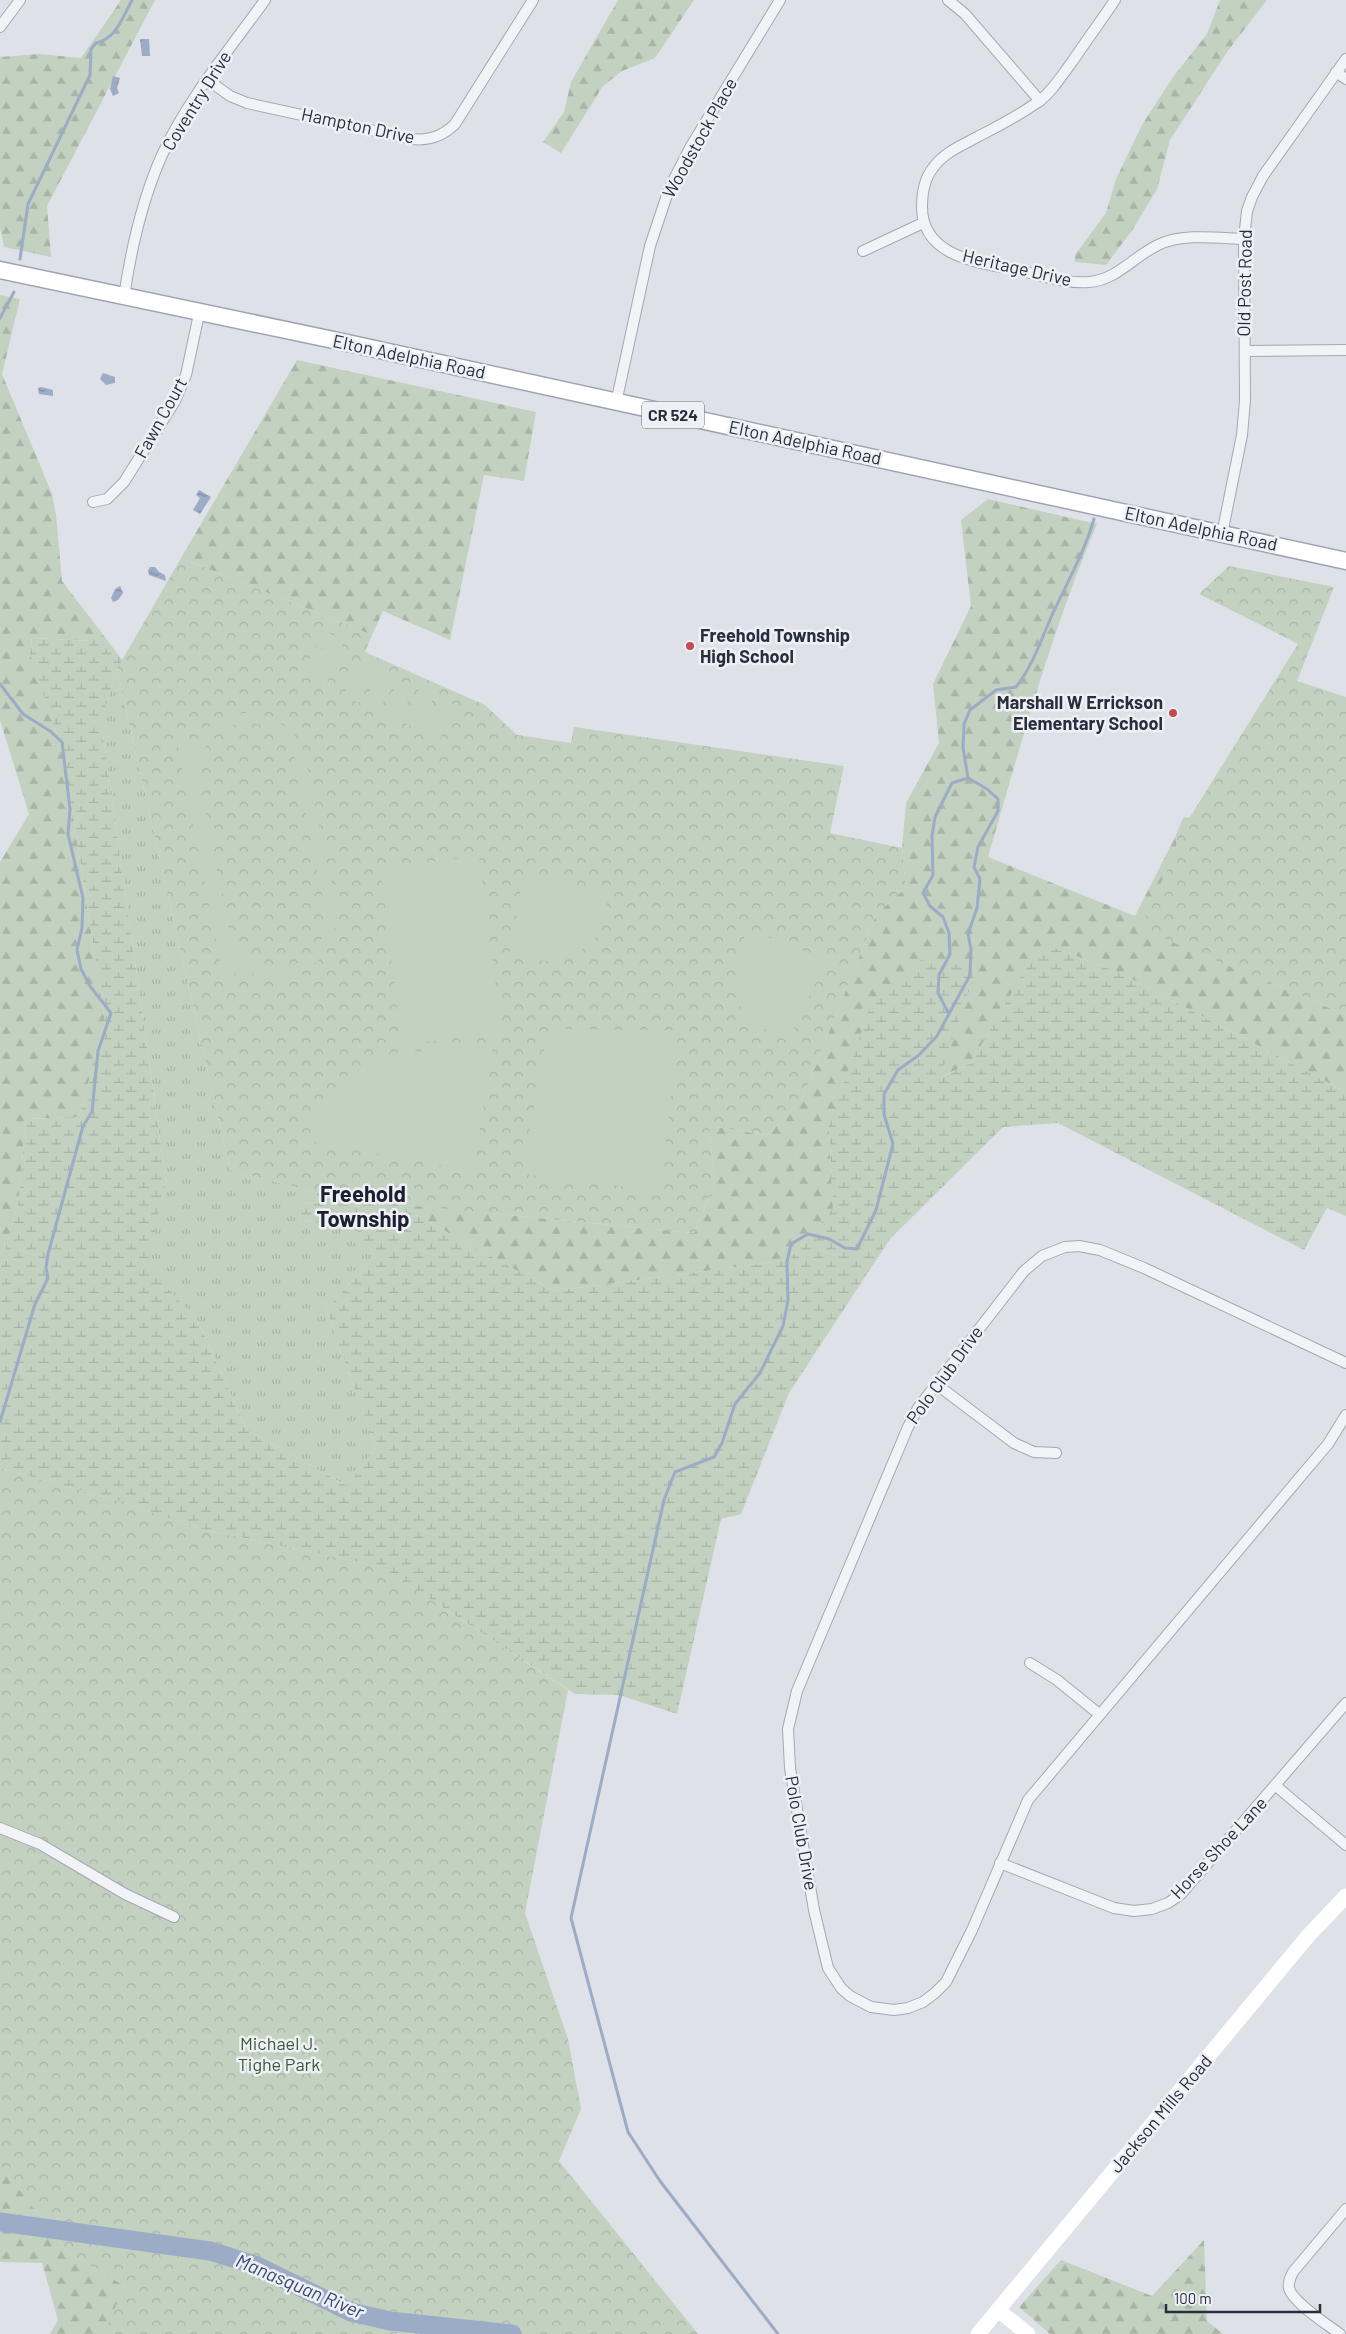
<svg xmlns="http://www.w3.org/2000/svg" width="1346" height="2334" font-family="Barlow,sans-serif">
	<defs>
		<pattern id="grass-tufts" width="24" height="20" patternUnits="userSpaceOnUse" patternTransform="scale(1.25)"><rect width="24" height="20" fill="#c3d1c1"/><path d="M3 7l-1-3M5 7V3M7 7l1-3M15 17l-1-3M17 17v-4M19 17l1-3" fill="none" stroke="#a8b4a7"/></pattern>
		<pattern id="forest-firs" width="22" height="20" patternUnits="userSpaceOnUse" patternTransform="scale(1.25)"><rect width="22" height="20" fill="#c3d1c1"/><path d="M5 1l3.5 6h-7zM16 11l3.5 6h-7z" fill="#a8b4a7"/></pattern>
		<pattern id="wetland-marsh" width="20" height="14" patternUnits="userSpaceOnUse" patternTransform="scale(1.25)"><rect width="20" height="14" fill="#c3d1c1"/><path d="M1 5h8M5 5V1M11 12h8M15 12V8" fill="none" stroke="#a8b4a7"/></pattern>
		<pattern id="park-crowns" width="20" height="18" patternUnits="userSpaceOnUse" patternTransform="scale(1.25)"><rect width="20" height="18" fill="#c3d1c1"/><path d="M2 6a3 3 0 1 1 6 0M12 15a3 3 0 1 1 6 0" fill="none" stroke="#a8b4a7"/></pattern>
		<pattern id="water-ripples" width="26" height="14" patternUnits="userSpaceOnUse" patternTransform="scale(1.25)"><rect width="26" height="14" fill="#9cabc6"/><path d="M2 4q2-2 4 0t4 0M15 11q2-2 4 0t4 0" fill="none" stroke="#7f8ca2"/></pattern>
	</defs>
	<rect width="100%" height="100%" fill="#dfe1e8"/>
	<path fill="url(#grass-tufts)" d="M117,669l113,501 112,29 -41,5 -2,15 58,12 19,26 -50,52 50,139 -29,38 -101,-57 -48,-108 -52,-54 20,-85 -65,-461z"/>
	<g fill="url(#forest-firs)">
		<path d="M121,0h34l-108,206 4,51 -47,-10 -4,-20v-170l39,-3 42,4z"/>
		<path d="M618,0h76l-39,58 -33,13 -19,15 -42,67 -18,-11 21,-30 7,-30z"/>
		<path d="M1220,0h47l-40,52 -57,88 -13,49 -24,40 -27,36 -31,-3v-7l31,-42 10,-34 26,-54 31,-48 34,-43z"/>
		<path d="M0,295l20,4 -18,75 50,120 4,21 6,66 36,47 -8,13 -58,-3 -2,15 34,104 41,264 -26,96 -53,2 -8,86 -18,63v-406l29,-48 -29,-94z"/>
		<path d="M297,360l239,52 -12,69 -40,-6 -34,165 -67,-29 -11,24 -191,-77z"/>
		<path d="M988,499l109,25c-46,108 -76,220 -109,333l147,59 41,-81 1,15 -37,78 206,87v77l-226,-119 -65,-25 -22,9 -62,106 -32,15 38,-111 -148,159 4,83 -44,51 -235,31 -158,-87 298,29 21,-51 -6,-56 58,9 34,-34 75,-186 30,-28 -4,-39 4,-45 33,-60 -6,-59 38,-78 -10,-86z"/>
		<path d="M0,2164l67,88 58,34 -21,48h-54l8,-14 -16,-57 -42,-1z"/>
		<path d="M1204,2240l3,81 16,13h-173l-31,-27 42,-47 91,36z"/>
	</g>
	<path fill="url(#wetland-marsh)" d="M98,628l25,33 -6,8 -16,52 65,461 -19,85 51,54 48,108 101,57 29,-38 -50,-139 50,-52 -19,-26 -58,-12 2,-15 41,-5 54,5 158,87 235,-31 44,-51 -4,-83 42,-122 50,-44 56,7 -37,111 31,-15 62,-107 22,-8 65,25 226,119v124l-19,-8 -23,42 -246,-127 -55,4 -113,112 -101,154 -48,121 -20,5 -44,195 -58,-19 -44,-1 -194,-127 -180,-38 -86,-29 -115,-32v-200l18,-63 8,-86 53,-2 26,-96 -41,-264 -34,-104 2,-15 58,3z"/>
	<g fill="url(#park-crowns)">
		<path d="M181,558l191,77 -7,17 120,53 32,30 54,8 3,-16 270,39 -14,67 72,15 4,39 -30,28 -75,186 -34,34 -58,-9 6,56 -21,51 -352,-34 -112,-29 -113,-501z"/>
		<path d="M1229,566l105,21 -37,94 49,16v318l-207,-87 38,-78 -1,-15 7,-17 7,-1 108,-173 -99,-50z"/>
		<path d="M0,1468l115,32 86,29 180,38 187,123 -43,223 43,126 13,70 -22,52 139,173h-595l22,-48 -58,-34 -67,-88z"/>
	</g>
	<g fill="#c3d1c1" fill-rule="evenodd">
		<path d="M321,630l24,10 -6,15 -24,-10z"/>
		<path d="M315,646l24,10 -6,14 -24,-10z"/>
		<path d="M309,661l23,10 -6,15 -23,-10z"/>
		<path d="M358,662l16,7 -15,34 -16,-7z"/>
		<path d="M378,671l16,7 -15,34 -16,-7z"/>
		<path d="M398,680l16,7 -15,34 -15,-7z"/>
		<path d="M419,689l15,7 -14,34 -16,-7z"/>
		<path d="M439,699l16,6 -15,34 -16,-7z"/>
		<path d="M249,713c24,1 43,14 54,35l33,157c7,59 -57,98 -102,56l2,13 -13,3 -47,-239 13,-2 3,13c10,-23 32,-37 57,-36zM242,723c23,-1 40,8 51,28l32,156c10,59 -66,85 -94,32l-33,-162c0,-28 16,-49 44,-54z"/>
		<path d="M479,856l23,176 -100,13 -22,-177z"/>
		<path d="M524,872l85,21 -7,36 -10,14 -14,10 -33,8 -36,-5z"/>
		<path d="M747,929l80,31 -38,79 -34,-14 -12,-13 -7,-15 -1,-34z"/>
		<path d="M567,1029l112,1 -19,161 -138,-17 22,-125 7,-16z"/>
		<path d="M493,1045l-20,126 -162,-29 2,-21 38,-50 46,-18z"/>
	</g>
	<g fill="url(#water-ripples)">
		<path d="M140,39h9l1,17h-8z"/>
		<path d="M113,76l7,2 -3,10 2,5 -6,3 -3,-7z"/>
		<path d="M103,373l12,4v6l-9,2 -6,-6z"/>
		<path d="M41,387l12,3v6l-14,-2 -1,-6z"/>
		<path d="M199,490l12,7 -11,17 -7,-4 7,-12 -4,-3z"/>
		<path d="M150,567h5l4,5 6,3 1,6 -17,-6 -1,-4z"/>
		<path d="M120,586l3,7 -5,7 -5,2 -2,-4 4,-9z"/>
	</g>
	<g fill="none" stroke-linecap="round" stroke-linejoin="round">
		<g stroke="#9cabc6" stroke-width="3">
			<path d="M20,259l8,-55 62,-129 1,-26 5,-6c20,-4 27,-26 36,-43"/>
			<path d="M0,318l14,-26"/>
			<path d="M0,684l23,30 27,17 12,11 8,67 -2,25 15,64 -1,30 -5,22 4,19 9,17 21,27 -13,38 -6,61 -9,14 -35,128 -2,14 2,10 -13,26 -35,118"/>
			<path d="M968,778l-5,-30 1,-24 6,-14 26,-20 20,-3c17,-22 25,-47 36,-72 15,-32 32,-62 42,-96"/>
			<path d="M778,2334l-118,-153 -32,-49 -57,-214 93,-418 11,-28 39,-15 8,-14 13,-39 25,-31 23,-47 5,-26 -1,-38 4,-18 17,-10 21,5 16,9 12,1 19,-39 17,-66 -9,-30v-20l14,-24 21,-15 18,-19 33,-61 1,-26 -3,-15 9,-26 3,-29 -6,-12 4,-20 20,-36v-12l-11,-10 -19,-11 -16,5 -17,34 -3,19 1,39 -10,18 7,13 13,11 6,16 1,21 -11,21 -1,18 10,19"/>
		</g>
		<path stroke="#9cabc6" stroke-width="19" d="M0,2222l210,29 45,14 96,47 39,9 122,13"/>
		<defs>
			<g id="street">
				<path d="M948,0l17,14 75,87"/>
				<path d="M1115,0c-14,21 -29,41 -43,62 -10,13 -20,30 -34,40 -19,13 -39,24 -59,34 -16,9 -35,16 -46,32 -9,11 -11,25 -11,39 0,52 62,56 100,64 22,5 45,13 67,11 28,-2 45,-26 69,-37 25,-12 59,-7 86,-6"/>
				<path d="M0,27l20,-27"/>
				<path d="M1336,72l10,7"/>
				<path d="M208,80l22,16 17,7 165,36c17,2 31,-3 43,-15l78,-124"/>
				<path d="M863,251l60,-28"/>
				<path d="M124,297c7,-48 18,-97 38,-142 26,-56 67,-105 103,-155"/>
				<path d="M1245,351l101,-1"/>
				<path d="M616,403l34,-157 19,-57 22,-43 89,-146"/>
				<path d="M93,502l14,-3 17,-17 51,-81 11,-26 13,-61"/>
				<path d="M1222,534l20,-99 3,-35 -1,-161 3,-28 5,-14 11,-21 83,-117"/>
				<path d="M1346,1363l-202,-95 -44,-18 -21,-4 -14,1 -23,9 -18,15 -106,137 -10,19 -111,264 -9,38 2,39 24,142 14,58 13,20 9,8 21,11 23,3 14,-2 15,-6 12,-9 11,-11 26,-52 56,-130 300,-356 18,-29"/>
				<path d="M936,1384l78,59 20,9 22,1"/>
				<path d="M1030,1663l27,17 42,34"/>
				<path d="M1276,1786l70,59"/>
				<path d="M0,1828l40,16 85,50 49,23"/>
				<path d="M1000,1863l114,45 20,3 18,-2 16,-6 13,-9 165,-191"/>
				<path d="M1340,2334c-12,-9 -48,-32 -51,-46 -1,-6 1,-10 4,-16l53,-63"/>
			</g>
			<path id="primary" d="M0,270l343,72 1003,219"/>
		</defs>
		<use href="#street" stroke="#a5a8b2" stroke-width="12"/>
		<use href="#primary" stroke="#9fa4b3" stroke-width="19"/>
		<use href="#street" stroke="#f2f3f6" stroke-width="10"/>
		<g stroke="#fff" stroke-width="15">
			<path d="M998,2310l30,24"/>
			<path d="M978,2334l330,-398 38,-40"/>
		</g>
		<use href="#primary" stroke="#fff" stroke-width="16"/>
	</g>
	<g fill="#c64a4e" stroke="#eef0f5" stroke-width="2">
		<circle cx="690" cy="646" r="5"/>
		<circle cx="1173" cy="713" r="5"/>
	</g>
	<g text-anchor="middle" stroke-width="5" stroke-linejoin="round" paint-order="stroke">
		<rect fill="#eef0f5" stroke="#646875" stroke-width="1" x="642" y="401.5" width="62" height="27" rx="4"/>
		<g font-size="16" font-weight="bold" fill="#292e3e">
			<text x="673" y="421">CR 524</text>
		</g>
		<g font-size="18" fill="#292e3e" stroke="#eef0f5">
			<text transform="translate(197 101) rotate(-58)" y="6">Coventry Drive</text>
			<text transform="translate(358 126) rotate(12)" y="6">Hampton Drive</text>
			<text transform="translate(700 138) rotate(-61)" y="6">Woodstock Place</text>
			<text transform="translate(1017 268) rotate(13)" y="6">Heritage Drive</text>
			<text transform="translate(1245 283) rotate(-89)" y="6">Old Post Road</text>
			<text transform="translate(409 357) rotate(12)" y="6">Elton Adelphia Road</text>
			<text transform="translate(161 418) rotate(-61)" y="6">Fawn Court</text>
			<text transform="translate(805 443) rotate(12)" y="6">Elton Adelphia Road</text>
			<text transform="translate(1201 529) rotate(12)" y="6">Elton Adelphia Road</text>
			<text transform="translate(945 1375) rotate(-54)" y="6">Polo Club Drive</text>
			<text transform="translate(801 1833) rotate(80)" y="6">Polo Club Drive</text>
			<text transform="translate(1219 1848) rotate(-47)" y="6">Horse Shoe Lane</text>
			<text transform="translate(1161 2114) rotate(-50)" y="6">Jackson Mills Road</text>
		</g>
		<g font-size="18" font-weight="bold" fill="#292e3e" stroke="#eef0f5" text-anchor="start">
			<text x="700" y="642">Freehold Township<tspan x="700" dy="21">High School</tspan></text>
			<text x="1163" y="709" text-anchor="end">Marshall W Errickson<tspan x="1163" dy="21">Elementary School</tspan></text>
		</g>
		<g font-size="18" fill="#395937" stroke="#eef0f5">
			<text x="279" y="2050">Michael J.<tspan x="279" dy="21">Tighe Park</tspan></text>
		</g>
		<g font-size="19" font-style="italic" fill="#35486f" stroke="#eef0f5">
			<text transform="translate(300 2286) rotate(23)" y="7">Manasquan River</text>
		</g>
		<g font-size="22" font-weight="bold" fill="#1b1f2f" stroke="#eef0f5">
			<text x="363" y="1202">Freehold<tspan x="363" dy="25">Township</tspan></text>
		</g>
	</g>
	<path d="M1166 2304v8h154v-8" fill="none" stroke="#292e3e" stroke-width="2.5"/>
	<text x="1174" y="2304" font-size="15" fill="#292e3e" stroke="#eef0f5" stroke-width="4" paint-order="stroke">100 m</text>
</svg>
